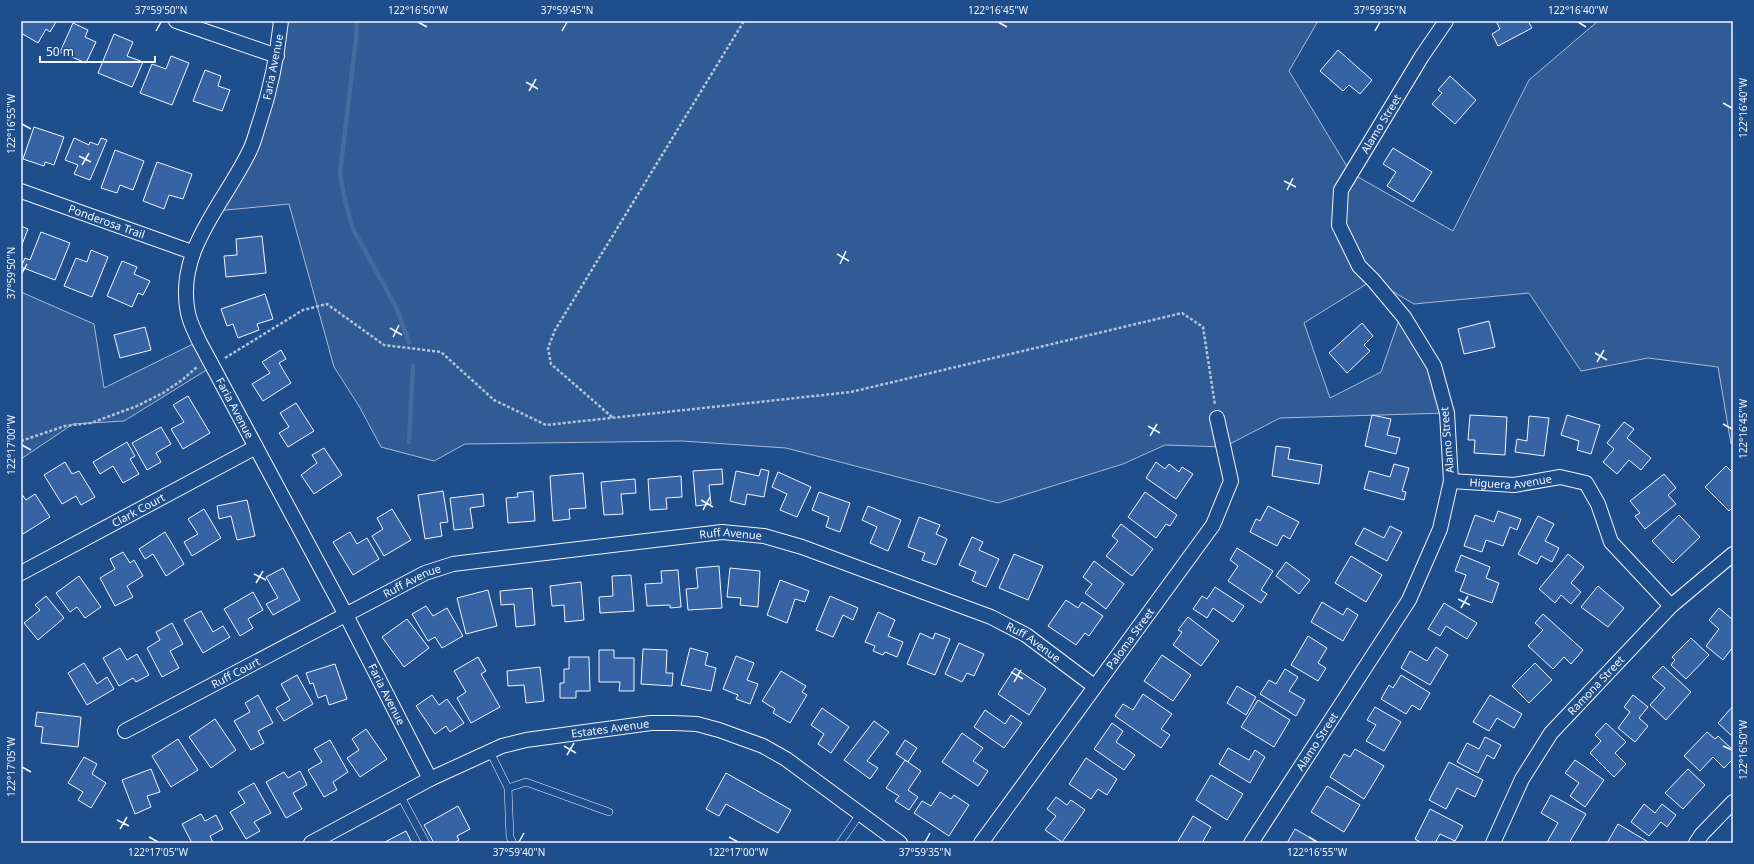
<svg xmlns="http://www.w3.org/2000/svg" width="1754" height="864" font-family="'Noto Sans',sans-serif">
	<rect width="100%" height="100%" fill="#1f4e8c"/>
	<g fill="#305b95" stroke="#a8bbd7">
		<path d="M281,21h1037l-29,50 62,102 102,58 76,-151 69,-59h135v421l-2,2 -13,-77 -70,-9 -67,13 -52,-78 -115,11 -41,-24 -69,43 26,75 51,-26 18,-52 35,46 13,47 -167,5 -56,29 -59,-2 -42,19 -125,39 -212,-55 -104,-7 -217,3 -31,17 -53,-14 -22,-41 -25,-39 -45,-163 -73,7 34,-62z"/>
		<path d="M21,292l73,32 10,64 95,-47 14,25 -89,55 -51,3 -52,35z"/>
	</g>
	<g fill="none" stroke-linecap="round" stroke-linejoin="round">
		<g stroke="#446ba0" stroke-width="4.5">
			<path d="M357,21l-1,18 -16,134 5,28 8,28 43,78 13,35"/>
			<path d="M409,442l4,-76"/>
		</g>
	</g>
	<g fill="#3563a3" stroke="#f2f6ff">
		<path d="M21,21h34l1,1 -6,10 -4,-3 -8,14 -17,-10z"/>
		<path d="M1496,21h32l4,7 -34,18 -6,-12 8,-5z"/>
		<path d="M73,23l15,7 -3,7 11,5 -10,21 -26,-11z"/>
		<path d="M114,34l19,8 -6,14 16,6 -11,25 -34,-14z"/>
		<path d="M1338,50l34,30 -12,14 -11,-9 -6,6 -23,-20z"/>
		<path d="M171,56l18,7 -17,42 -32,-12 12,-29 14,5z"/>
		<path d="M205,70l16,6 -3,10 12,4 -8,21 -29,-10z"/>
		<path d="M1450,76l26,24 -21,24 -23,-20 10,-11 -4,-3z"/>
		<path d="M34,127l30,10 -10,28 -9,-3 -1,4 -21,-7z"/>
		<path d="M74,138l15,7 1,-3 8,3 3,-7 6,2 -17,40 -16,-6 4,-9 -13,-5z"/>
		<path d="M1393,148l39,24 -19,30 -26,-16 9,-14 -13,-8z"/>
		<path d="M115,150l29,11 -11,29 -13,-5 -3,8 -16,-5z"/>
		<path d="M157,162l35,12 -9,25 -14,-4 -5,14 -21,-8z"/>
		<path d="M21,226l7,3 -7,18z"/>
		<path d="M41,232l29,11 -15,37 -34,-13 4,-9 5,2z"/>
		<path d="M262,236l4,37 -40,4 -2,-21 13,-1 -1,-16z"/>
		<path d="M91,250l17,7 -16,40 -28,-11 12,-28 11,4z"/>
		<path d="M122,261l15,6 -3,7 16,7 -7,14 -5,-2 -6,14 -25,-11z"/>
		<path d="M265,294l8,25 -16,5 2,6 -21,8 -5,-14 -6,2 -6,-17z"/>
		<path d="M1489,321l6,26 -31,7 -6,-25z"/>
		<path d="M1362,323l11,13 -9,9 6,6 -23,22 -18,-20z"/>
		<path d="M145,327l6,23 -31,8 -6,-23z"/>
		<path d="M281,350l5,9 -7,4 12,20 -28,18 -11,-17 18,-11 -8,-11z"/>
		<path d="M188,396l22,37 -27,16 -12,-20 13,-7 -11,-17z"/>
		<path d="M296,403l18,28 -26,16 -9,-14 10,-6 -9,-14z"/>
		<path d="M1372,415l19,4 -4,16 13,3 -4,16 -31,-8z"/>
		<path d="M1470,415l37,2 -2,38 -31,-2 1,-13h-7z"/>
		<path d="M1567,415l33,10 -9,29 -14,-4 2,-9 -18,-6z"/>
		<path d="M1529,416l20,2 -5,38 -29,-4 2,-13 10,2z"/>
		<path d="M1624,422l10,7 -7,9 24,20 -10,12 -12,-10 -12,14 -14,-12 11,-13 -7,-6z"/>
		<path d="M161,427l10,17 -15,9 5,9 -14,8 -15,-27z"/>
		<path d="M127,442l8,14 -5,3 9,15 -16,9 -10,-17 -13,8 -7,-12z"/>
		<path d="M1276,446l14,2 -2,11 34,6 -3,19 -47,-8z"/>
		<path d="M324,448l18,27 -28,19 -13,-19 16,-12 -5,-8z"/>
		<path d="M65,462l7,12 7,-3 16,26 -14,8 -5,-9 -14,8 -18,-29z"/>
		<path d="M1156,462l9,7 4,-5 10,8 3,-5 11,7 -17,25 -30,-21z"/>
		<path d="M1394,464l15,4 -7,23 4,1 -2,8 -40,-11 5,-18 21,6z"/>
		<path d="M1726,466l7,7v34l-4,4 -24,-24z"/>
		<path d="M722,469l1,15 -14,1 2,19 -15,2 -3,-35z"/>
		<path d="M761,469l8,2 -5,26 -17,-3 -2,11 -15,-4 6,-30 23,5z"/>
		<path d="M778,472l33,15 -14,30 -17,-7 7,-16 -15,-7z"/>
		<path d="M583,473l3,35 -17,1 1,10 -17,2 -3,-45z"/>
		<path d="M1664,474l12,14 -8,7 8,9 -31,25 -10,-13 5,-3 -10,-12z"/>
		<path d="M681,476l1,21 -16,1 1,11 -17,1 -2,-31z"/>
		<path d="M635,479l1,14 -15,1 2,20 -19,1 -3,-33z"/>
		<path d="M443,491l5,31 -8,1 2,13 -17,3 -7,-44z"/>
		<path d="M533,491l2,30 -27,2 -2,-25 12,-1 -1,-4z"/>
		<path d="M819,492l31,11 -10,29 -14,-5 3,-10 -17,-7z"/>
		<path d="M1145,492l32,23 -7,11 -4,-2 -10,14 -28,-21z"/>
		<path d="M21,493l5,7 9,-6 15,23 -27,17 -2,-4z"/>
		<path d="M483,494l1,12 -14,2 3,20 -19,2 -4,-32z"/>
		<path d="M247,500l8,36 -18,4 -6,-24 -12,3 -2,-13z"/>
		<path d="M868,506l33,14 -13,31 -18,-8 7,-16 -15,-7z"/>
		<path d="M1268,506l31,16 -9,17 -7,-4 -6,11 -27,-14 6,-13 4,2z"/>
		<path d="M204,509l17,29 -29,18 -8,-14 14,-8 -10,-15z"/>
		<path d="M392,509l19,31 -27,16 -12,-20 11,-7 -6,-11z"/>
		<path d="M1498,511l23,8 -4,11 -7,-3 -7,19 -17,-6 -4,12 -18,-6 11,-31 19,7z"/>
		<path d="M1679,515l21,22 -27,26 -21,-22z"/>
		<path d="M1538,516l16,8 -9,17 14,7 -7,14 -11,-6 -4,8 -19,-10z"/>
		<path d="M919,517l21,8 -4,9 11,5 -11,26 -14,-5 3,-7 -17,-6z"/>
		<path d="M1121,524l32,25 -21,27 -26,-20 12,-15 -6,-5z"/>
		<path d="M1390,526l12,6 -15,29 -32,-17 9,-16 20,10z"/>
		<path d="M165,532l19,32 -18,12 -13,-22 -8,5 -6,-10z"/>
		<path d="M350,532l7,12 10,-6 12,21 -26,16 -20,-33z"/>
		<path d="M972,537l11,5 -4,8 20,9 -13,28 -14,-6 4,-9 -17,-7z"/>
		<path d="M1237,548l36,23 -12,19 6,4 -6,9 -33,-22 10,-15 -8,-6z"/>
		<path d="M123,552l7,11 4,-3 9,16 -16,10 6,11 -18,9 -15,-28 15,-9 -5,-10z"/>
		<path d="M1014,554l29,12 -15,34 -29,-12z"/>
		<path d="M1568,554l16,13 -13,16 10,9 -10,12 -10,-9 -6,8 -16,-14z"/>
		<path d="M1461,555l29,12 -4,11 13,5 -7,20 -32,-12 6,-16 -11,-4z"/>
		<path d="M1351,556l31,19 -16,27 -31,-19z"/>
		<path d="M1094,561l30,23 -18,25 -21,-16 7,-9 -9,-7z"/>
		<path d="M1286,562l24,18 -11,14 -23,-18z"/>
		<path d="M719,566l3,42 -34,2 -2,-21 12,-1 -2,-20z"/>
		<path d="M283,568l17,32 -27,15 -7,-11 12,-6 -12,-21z"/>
		<path d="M730,568l30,3 -2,36 -18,-2 1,-7 -14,-1z"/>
		<path d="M678,570l3,37 -11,1v-3l-23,1 -2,-22 17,-1 -1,-12z"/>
		<path d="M631,575l3,36 -34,2 -1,-16 14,-1 -1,-20z"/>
		<path d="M79,576l22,31 -16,11 -8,-11 -7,5 -14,-19z"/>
		<path d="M780,580l29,11 -4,11 -10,-3 -8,24 -20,-8z"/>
		<path d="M581,582l3,38 -19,2 -1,-17 -12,1 -2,-20z"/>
		<path d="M1598,586l26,22 -16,19 -27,-20z"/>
		<path d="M1215,587l29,19 -11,16 -20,-14 -6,10 -14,-9 9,-13 5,3z"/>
		<path d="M532,588l3,37 -19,2 -2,-23 -13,1 -1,-14z"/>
		<path d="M488,590l9,36 -31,8 -9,-36z"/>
		<path d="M253,592l10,18 -15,9 5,9 -13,8 -16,-27z"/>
		<path d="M46,596l18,22 -26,22 -14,-17 16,-13 -5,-5z"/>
		<path d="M830,596l28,12 -5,12 -10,-5 -10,22 -17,-7z"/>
		<path d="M1066,600l12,8 4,-6 21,14 -14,20 -4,-3 -9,12 -28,-19z"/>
		<path d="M1322,602l21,13 4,-7 11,7 -15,26 -32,-19z"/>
		<path d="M1444,603l33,20 -10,16 -21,-13 -6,10 -12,-7z"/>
		<path d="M426,606l7,10 14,-8 16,28 -21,12 -7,-11 -7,4 -16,-27z"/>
		<path d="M1719,608l14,12v27l-10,13 -17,-14 13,-17 -10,-9z"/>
		<path d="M201,611l12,21 10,-6 7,11 -27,16 -19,-33z"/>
		<path d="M878,612l17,8 -7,16 15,6 -6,15 -12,-5 -2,3 -10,-4 2,-5 -10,-4z"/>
		<path d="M1543,614l40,36 -12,14 -7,-7 -11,12 -25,-23 15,-16 -8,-7z"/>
		<path d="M1188,617l31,24 -18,25 -28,-21 9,-13 -4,-2z"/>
		<path d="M407,619l22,29 -25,19 -22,-30z"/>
		<path d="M172,623l11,21 -13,7 9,17 -17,9 -15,-29 13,-8 -4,-8z"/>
		<path d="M920,633l13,6 2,-6 15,6 -15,36 -28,-11z"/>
		<path d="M1308,636l19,12 -9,15 8,5 -8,13 -27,-16z"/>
		<path d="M1691,638l18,17 -23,24 -15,-14 4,-5 -3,-3z"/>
		<path d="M959,643l25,11 -10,22 -7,-3 -5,9 -17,-8z"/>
		<path d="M1436,647l12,8 -18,30 -29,-17 9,-17 17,10z"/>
		<path d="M120,648l7,12 10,-6 12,21 -13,7 -3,-4 -14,8 -16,-28z"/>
		<path d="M690,648l18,5 -3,12 11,3 -5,23 -30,-6z"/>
		<path d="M643,649l24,1 -1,23h7l-1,13 -31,-2z"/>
		<path d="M599,650h15v8h20v33h-15l1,-9h-21z"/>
		<path d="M1162,655l29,20 -18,26 -29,-20z"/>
		<path d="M736,656l18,7 -7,17 11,4 -8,20 -14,-5 2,-4 -15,-6z"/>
		<path d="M478,657l8,14 -5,3 19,33 -29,16 -14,-25 9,-6 -12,-21z"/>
		<path d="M569,657h20l1,34h-14v7h-16v-15h4v-14h5z"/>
		<path d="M84,663l13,21 10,-7 7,12 -27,16 -19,-32z"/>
		<path d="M1535,663l17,17 -23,23 -17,-17z"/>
		<path d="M335,664l12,35 -18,6 -3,-10 -8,3 -5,-15 -3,1 -4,-11z"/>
		<path d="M1663,666l28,26 -25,28 -16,-15 15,-17 -13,-11z"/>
		<path d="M540,667l4,34 -18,2 -2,-18 -16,1 -1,-15z"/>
		<path d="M1015,668l31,21 -17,26 -31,-21z"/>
		<path d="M1285,669l13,8 -9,14 16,9 -9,16 -36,-22 9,-14 7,4z"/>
		<path d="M781,671l25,15 -4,6 5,3 -17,28 -17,-10 2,-4 -13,-8z"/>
		<path d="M297,675l16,29 -29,17 -8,-13 14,-8 -9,-16z"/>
		<path d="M1401,675l29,18 -10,17 -8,-5 -6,9 -25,-15 8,-14 4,3z"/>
		<path d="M1237,686l19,11 -10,18 -19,-12z"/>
		<path d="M1143,694l29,20 -11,15 9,6 -9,13 -46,-32 8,-12 10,6z"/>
		<path d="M258,695l15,28 -15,8 6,12 -13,7 -17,-29 16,-9 -5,-9z"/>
		<path d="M432,695l7,10 8,-6 17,24 -14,9 -4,-6 -11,8 -19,-28z"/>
		<path d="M1490,695l32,19 -8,14 -17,-10 -8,13 -16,-9z"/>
		<path d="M1633,695l15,12 -9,11 9,8 -13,16 -17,-14 12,-16 -6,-5z"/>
		<path d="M1258,700l32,20 -16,27 -33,-20z"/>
		<path d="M1733,706v31l-15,-14z"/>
		<path d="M1375,707l26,15 -17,29 -18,-10 10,-16 -9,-5z"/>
		<path d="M822,708l27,19 -18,26 -13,-9 6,-10 -13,-9z"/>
		<path d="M985,710l20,14 6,-9 11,8 -18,25 -30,-21z"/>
		<path d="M37,712l44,5 -3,30 -37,-4 2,-16 -8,-1z"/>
		<path d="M215,719l21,31 -25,18 -22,-31z"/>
		<path d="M874,721l15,11 -22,29 11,7 -8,11 -26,-19z"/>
		<path d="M1112,723l11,8 -7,11 19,13 -11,15 -30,-21z"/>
		<path d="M1606,723l20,19 -11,11 11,11 -12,13 -24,-24 11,-12 -6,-6z"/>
		<path d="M366,729l21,30 -27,18 -13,-19 12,-8 -7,-11z"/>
		<path d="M1707,732l8,7 3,-3 15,14v9l-9,9 -11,-11 -13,14 -16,-15z"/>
		<path d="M962,733l21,15 -10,13 15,10 -10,15 -36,-24z"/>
		<path d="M1485,737l16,8 -7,14 -7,-4 -9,18 -21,-11 10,-19 12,6z"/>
		<path d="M178,739l20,31 -27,17 -19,-31z"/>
		<path d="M330,740l18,32 -15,10 4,8 -13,7 -16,-27 14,-8 -8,-13z"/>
		<path d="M905,740l12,8 -9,14 -12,-8z"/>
		<path d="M1228,748l21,12 6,-10 10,7 -15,26 -31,-19z"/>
		<path d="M1355,749l29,17 -20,33 -34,-22 14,-23 6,3z"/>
		<path d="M84,757l13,7 -5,10 14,9 -15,25 -13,-8 5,-8 -15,-9z"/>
		<path d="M1086,758l31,21 -10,16 -9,-6 -7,10 -22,-15z"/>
		<path d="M905,760l16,11 -13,19 10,7 -9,13 -14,-9 4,-5 -13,-8z"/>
		<path d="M1575,760l29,20 -19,27 -15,-11 9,-13 -14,-10z"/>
		<path d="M1449,762l34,18 -8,17 -18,-9 -11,21 -17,-9z"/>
		<path d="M151,769l9,23 -13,4 4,11 -16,7 -13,-34z"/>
		<path d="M1688,769l17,16 -22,24 -18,-16z"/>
		<path d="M300,771l7,14 -14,8 9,16 -16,9 -20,-36 18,-10 4,6z"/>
		<path d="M726,773l65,37 -13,23 -52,-29 -7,12 -13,-7z"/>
		<path d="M1211,775l32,19 -16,26 -31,-20z"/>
		<path d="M254,783l17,30 -17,9 6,9 -14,8 -16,-27 15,-9 -7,-11z"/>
		<path d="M1327,786l33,19 -16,27 -33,-20z"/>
		<path d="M940,792l11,7 3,-4 15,10 -20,31 -35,-23 8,-12 9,5z"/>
		<path d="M1551,795l35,19 -17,29 -22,-1 11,-19 -17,-10z"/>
		<path d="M1056,797l11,8 4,-5 14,10 -23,32 -17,-12 11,-14 -9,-7z"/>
		<path d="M1644,804l11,9 7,-9 14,11 -9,12 -6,-5 -12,14 -18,-14z"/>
		<path d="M458,806l12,23 -13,7 2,4 -5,3h-20l-10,-18z"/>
		<path d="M1430,809l33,17 -8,15 -15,-7 -5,9h-13l-7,-4z"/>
		<path d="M201,814l4,7 11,-6 7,14 -13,7 3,7h-21l-10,-19z"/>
		<path d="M1193,816l18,11 -9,16h-25z"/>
		<path d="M1618,824l32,19h-43z"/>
		<path d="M1295,829l24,14h-32z"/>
		<path d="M406,831l6,12h-29z"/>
	</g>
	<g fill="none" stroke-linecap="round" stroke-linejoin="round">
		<defs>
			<g id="lane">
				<path d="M490,752l18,36 18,-6 83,30"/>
				<path d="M508,788l2,49 3,6"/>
				<path d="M400,795l26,48"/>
				<path d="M840,843l20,-29"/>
			</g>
			<g id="street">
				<path d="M176,21l101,35"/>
				<path id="s1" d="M281,21c-4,37 -10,68 -22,103 -3,9 -5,18 -9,26 -25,53 -75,100 -62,163 2,10 7,19 11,28l147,274 84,164"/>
				<path id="s2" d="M21,191l171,61"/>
				<path id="s3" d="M1451,481l63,4 46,-8 26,6 12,21 13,38 60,64"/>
				<path id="s4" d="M21,573l235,-126"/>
				<path id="s5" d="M125,731l300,-158 28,-9 16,-2 253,-30 42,4 38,11 189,70 35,18 68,51"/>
				<path id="s6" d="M311,843l119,-64 72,-33 24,-6 125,-17h23l23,1 22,6 44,16 23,13 114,84"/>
				<path id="s7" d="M981,843l232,-318 18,-44 -14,-63"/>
				<path id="s8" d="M1251,843l158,-243 31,-71 11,-48 -4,-68 -13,-47 -30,-49 -31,-37 -14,-14 -20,-41 2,-35 81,-134 24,-35"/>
				<path id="s9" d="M1493,843l29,-64 29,-46 120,-127 62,-52"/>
				<path d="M1696,843l6,-9 31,-32"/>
			</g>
		</defs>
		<use href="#lane" stroke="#f2f6ff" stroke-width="8"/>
		<use href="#street" stroke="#f2f6ff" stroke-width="16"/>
		<g stroke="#b3c4dc" stroke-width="2.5" stroke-dasharray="3 2" stroke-linecap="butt">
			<path d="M225,358l78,-48 24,-6 57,41 57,7 53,48 52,25 305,-33 331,-79 21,14 12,78"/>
			<path d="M612,417l-61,-53 -3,-16 7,-18 189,-309"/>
			<path d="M21,441l44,-15 26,-3 46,-17 26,-13 19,-13 15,-13"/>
		</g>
		<use href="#lane" stroke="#1f4e8c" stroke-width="7"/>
		<use href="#street" stroke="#1f4e8c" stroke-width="14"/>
	</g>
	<path fill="none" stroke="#f2f6ff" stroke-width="1.5" d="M418,22l9,5M998,22l9,5M1578,22l8,5M156,31l5,-9M562,31l5,-9M1375,31l5,-9M526,82l12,7M529,91l7,-12M1723,103l9,5M22,124l9,5M79,156l12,6M82,165l7,-12M1284,181l12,6M1287,190l6,-12M837,254l12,7M840,264l6,-13M22,273l5,-9M390,328l12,7M393,337l6,-12M1595,353l12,7M1597,362l7,-12M1723,424l9,5M1148,426l12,7M1150,436l7,-12M22,445l9,5M701,500l12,7M703,510l7,-13M254,574l12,6M256,583l7,-12M1458,599l12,6M1461,608l7,-12M1011,672l12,7M1014,682l7,-12M564,746l12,7M1723,746l9,4M567,755l7,-12M22,767l9,5M117,820l12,6M120,829l7,-12M149,837l9,5M729,837l9,5M1309,837l8,5M519,842l5,-9M925,842l5,-9"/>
	<g text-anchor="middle" stroke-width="3" stroke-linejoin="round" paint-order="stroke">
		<g font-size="11" fill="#f2f6ff" stroke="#1f4e8c">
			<text transform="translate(273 67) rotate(-79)" y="4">Faria Avenue</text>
			<text dy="4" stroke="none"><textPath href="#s8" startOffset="817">Alamo Street</textPath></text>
			<text dy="4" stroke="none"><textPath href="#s2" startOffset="91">Ponderosa Trail</textPath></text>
			<text dy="4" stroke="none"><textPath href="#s1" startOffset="418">Faria Avenue</textPath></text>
			<text transform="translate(1447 440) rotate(-95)" y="4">Alamo Street</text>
			<text dy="4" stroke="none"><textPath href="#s3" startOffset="60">Higuera Avenue</textPath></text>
			<text dy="4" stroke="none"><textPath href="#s4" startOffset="133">Clark Court</textPath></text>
			<text dy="4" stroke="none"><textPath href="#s5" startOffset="648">Ruff Avenue</textPath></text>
			<text dy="4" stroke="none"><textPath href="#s5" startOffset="324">Ruff Avenue</textPath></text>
			<text dy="4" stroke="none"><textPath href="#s7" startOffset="253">Paloma Street</textPath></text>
			<text dy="4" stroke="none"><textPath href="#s5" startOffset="972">Ruff Avenue</textPath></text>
			<text dy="4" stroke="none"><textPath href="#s5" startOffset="125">Ruff Court</textPath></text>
			<text dy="4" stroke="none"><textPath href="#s9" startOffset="190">Ramona Street</textPath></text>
			<text dy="4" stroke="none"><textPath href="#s1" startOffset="742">Faria Avenue</textPath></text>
			<text dy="4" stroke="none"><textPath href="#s6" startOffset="324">Estates Avenue</textPath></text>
			<text dy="4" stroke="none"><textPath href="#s8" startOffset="121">Alamo Street</textPath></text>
		</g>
	</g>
	<rect width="1754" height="864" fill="none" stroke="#1f4e8c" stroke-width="44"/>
	<path d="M40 56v6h115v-6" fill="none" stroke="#f2f6ff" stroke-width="2"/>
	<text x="46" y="56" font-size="12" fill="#f2f6ff" stroke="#1f4e8c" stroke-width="3" paint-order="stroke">50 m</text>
	<rect x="22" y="22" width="1710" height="820" fill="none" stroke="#f2f6ff" stroke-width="1.5"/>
	<g font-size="10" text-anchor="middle" fill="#f2f6ff">
		<text x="161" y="14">37°59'50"N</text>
		<text x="418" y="14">122°16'50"W</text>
		<text x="567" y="14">37°59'45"N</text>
		<text x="998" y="14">122°16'45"W</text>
		<text x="1380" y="14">37°59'35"N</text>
		<text x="1578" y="14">122°16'40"W</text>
		<text transform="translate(1743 108) rotate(-90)" y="4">122°16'40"W</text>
		<text transform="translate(11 124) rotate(-90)" y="4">122°16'55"W</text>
		<text transform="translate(11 273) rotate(-90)" y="4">37°59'50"N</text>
		<text transform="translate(1743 429) rotate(-90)" y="4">122°16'45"W</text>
		<text transform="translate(11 445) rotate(-90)" y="4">122°17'00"W</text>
		<text transform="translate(1743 750) rotate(-90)" y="4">122°16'50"W</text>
		<text transform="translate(11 767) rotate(-90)" y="4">122°17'05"W</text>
		<text x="158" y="856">122°17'05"W</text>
		<text x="519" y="856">37°59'40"N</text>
		<text x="738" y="856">122°17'00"W</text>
		<text x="925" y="856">37°59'35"N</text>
		<text x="1317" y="856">122°16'55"W</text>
	</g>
</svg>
